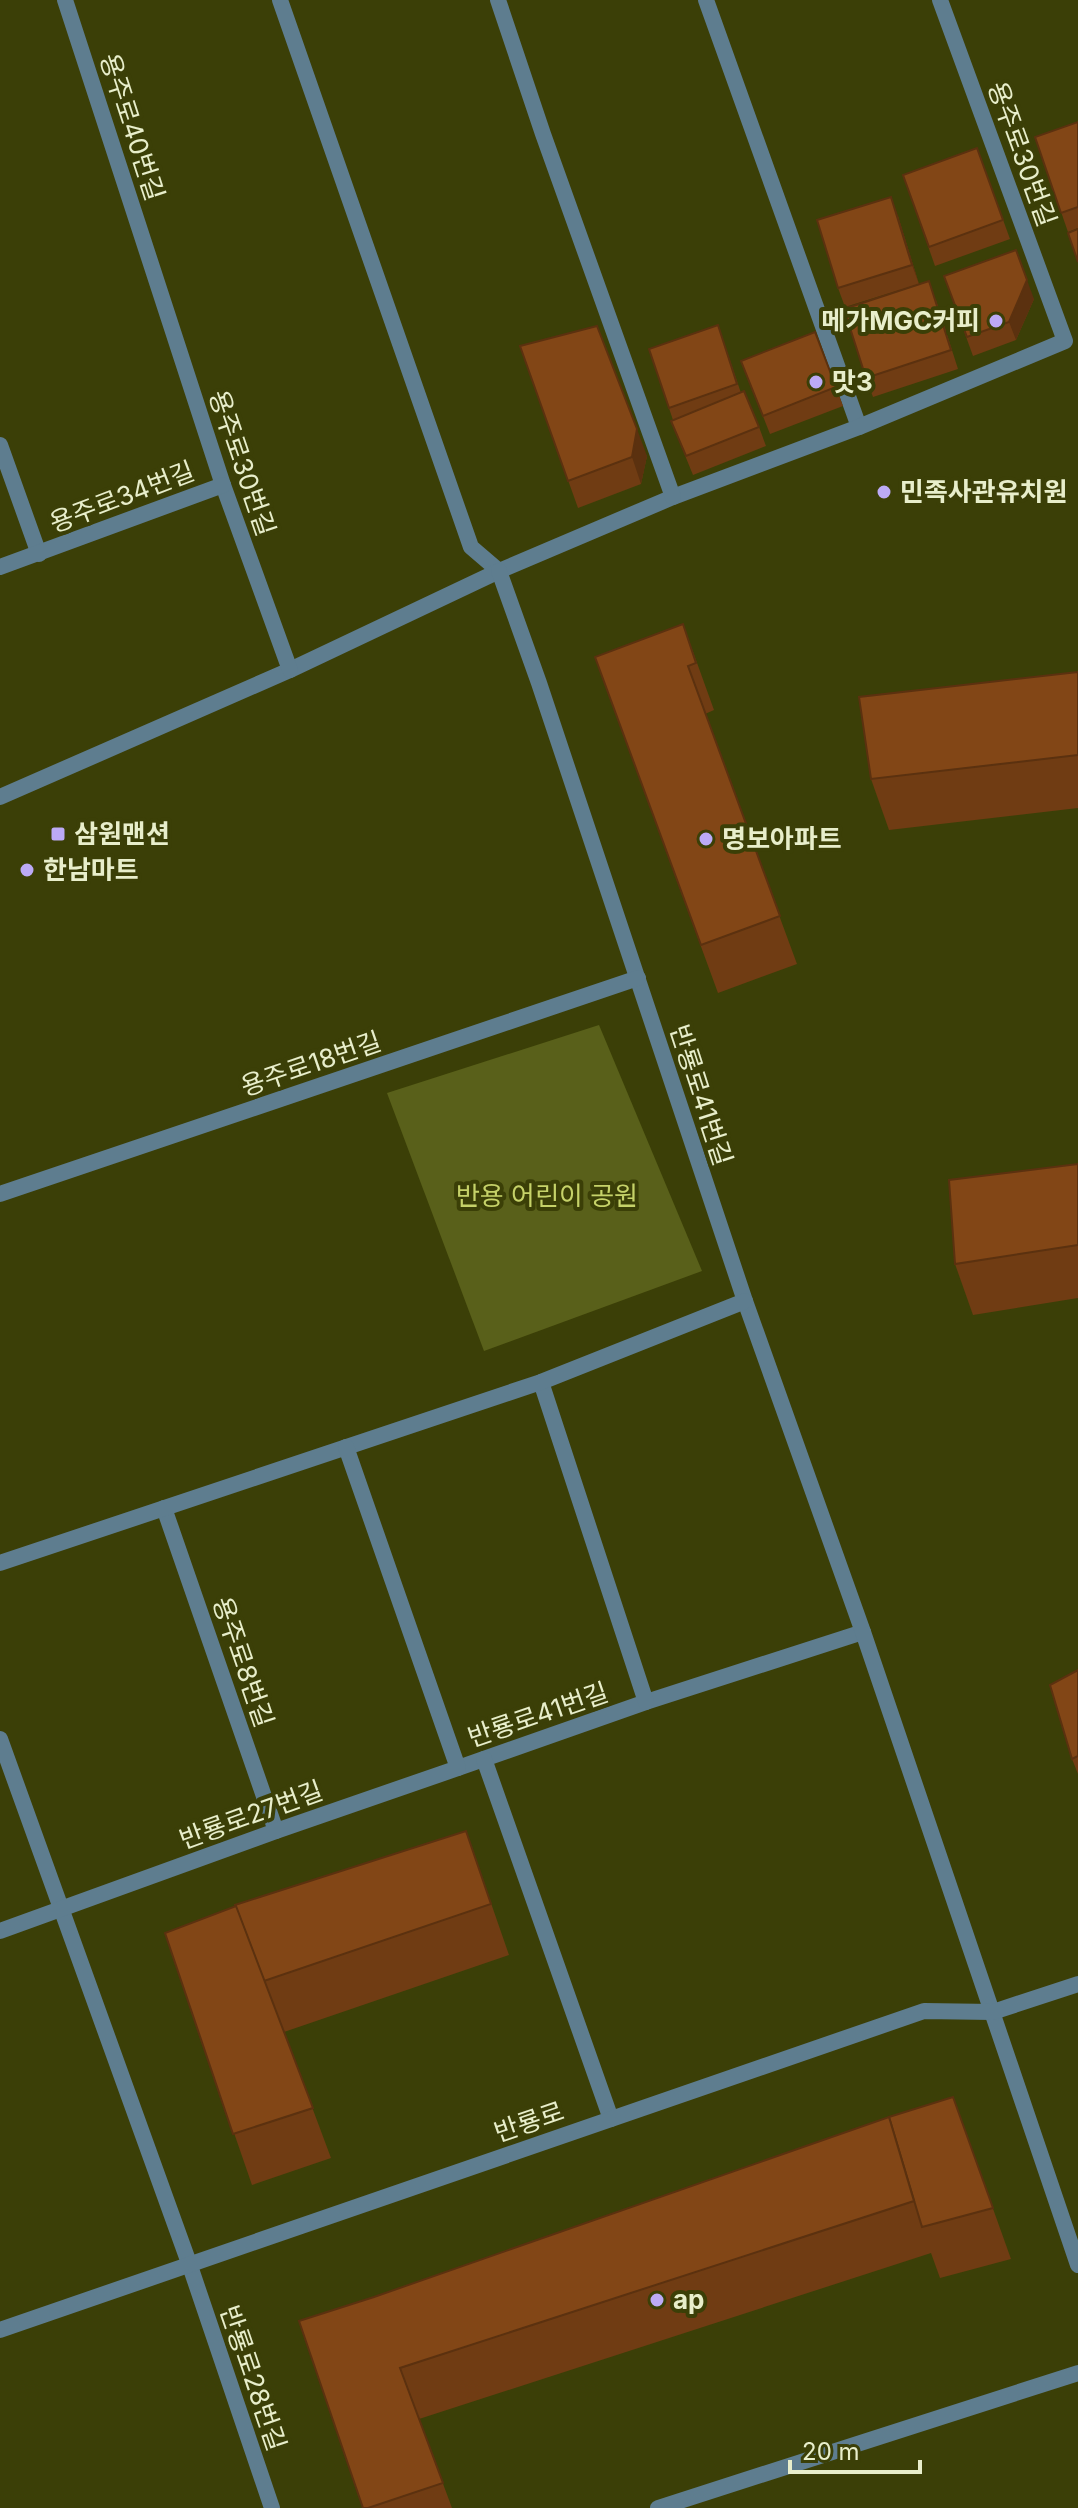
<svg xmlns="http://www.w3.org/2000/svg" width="1078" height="2508" font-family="Inter,'Noto Sans KR',sans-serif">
	<rect width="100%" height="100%" fill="#3b3f07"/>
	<path fill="#59601a" d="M599,1025l103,246 -218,80 -97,-258z"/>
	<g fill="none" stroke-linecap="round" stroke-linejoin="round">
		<g stroke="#5e7d8f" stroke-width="16">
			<path d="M280,0l191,547 28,24"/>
			<path d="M706,0l153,427"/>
			<path d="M0,445l39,109"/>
			<path d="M0,797l290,-127 209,-99 174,-74 186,-70 206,-86 -125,-341"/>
			<path d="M458,1768l188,-66 217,-70"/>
			<path d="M658,2508l420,-135"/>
		</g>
		<g stroke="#5e7d8f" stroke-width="16">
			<path d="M65,0l158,485 67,185"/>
			<path d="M498,0l45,134 130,363"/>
			<path d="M0,567l223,-82"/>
			<path d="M499,571l40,112 206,618 118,331 215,633"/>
			<path d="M0,1194l638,-216"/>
			<path d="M541,1382l105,320"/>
			<path d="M164,1508l112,323"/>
			<path d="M0,1563l541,-181 204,-81"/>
			<path d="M0,1739l189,524 83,245"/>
			<path d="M484,1759l127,360"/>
			<path d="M0,1931l276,-100 182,-63 -112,-321"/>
		</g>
		<path stroke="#5e7d8f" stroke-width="16" d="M0,2330l924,-319 69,1 85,-28"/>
	</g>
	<g fill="#703c13">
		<path d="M1078,122v106l-10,4 -33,-95z"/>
		<path d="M977,148l33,91 -75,27 -32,-91z"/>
		<path d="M898,216l21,68 -74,23 -7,-19z"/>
		<path d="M944,276l90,23 -18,41 -43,16z"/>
		<path d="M936,300l22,69 -85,28 -7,-19z"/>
		<path d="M718,325l23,68 18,34 7,19 -73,29 -22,-54 2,-1 -24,-71z"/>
		<path d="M815,332l28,74 -73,28 -29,-73z"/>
		<path d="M520,346l127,110 -6,28 -63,24z"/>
		<path d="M683,624l31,86 -9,4 92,250 -79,29 -123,-336z"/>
		<path d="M1078,672v136l-189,22 -18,-51z"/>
		<path d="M1078,1164v134l-105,17 -18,-51z"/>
		<path d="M1078,1670v104l-6,-15z"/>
		<path d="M466,1831l43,124 -225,77 47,126 -79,27 -87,-252z"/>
		<path d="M953,2097l58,162 -71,19 -9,-25 -512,166 33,89h-89l11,-211 515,-180z"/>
	</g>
	<g fill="#5b310f">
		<path d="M891,197l7,19 21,68 -7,-19z"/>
		<path d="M1027,280l7,19 -18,41 -7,-18z"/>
		<path d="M637,429l10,27 -6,28 -9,-27z"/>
	</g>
	<g fill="#824616" stroke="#5b310f" stroke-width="2">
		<path d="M1078,122v85l-17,6 -26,-76z"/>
		<path d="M977,148l26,72 -74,27 -26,-72z"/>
		<path d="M891,197l21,68 -74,23 -21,-68z"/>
		<path d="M1078,229v33l-10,-29z"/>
		<path d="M1016,250l11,30 -18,42 -42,15 -23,-61z"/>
		<path d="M929,281l22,69 -85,28 -22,-69z"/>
		<path d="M718,325l19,59 -68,24 -20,-59z"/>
		<path d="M597,326l40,103 -5,28 -64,24 -48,-135z"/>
		<path d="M815,332l21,55 -73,29 -22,-55z"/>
		<path d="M744,391l15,36 -73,29 -15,-35z"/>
		<path d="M683,624l13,39 -8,3 92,250 -79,29 -106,-288z"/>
		<path d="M1078,672v83l-207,24 -12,-82z"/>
		<path d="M1078,1164v81l-123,19 -6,-84z"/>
		<path d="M1078,1670v86l-6,3 -22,-74z"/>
		<path d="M466,1831l25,73 -227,77 -29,-76z"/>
		<path d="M236,1906l77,202 -80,26 -68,-201z"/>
		<path d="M953,2097l40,111 -71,19 -33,-110z"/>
		<path d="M889,2117l25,84 -514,167 43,115 -75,25h-5l-64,-187 75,-24z"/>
	</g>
	<g fill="#bcaaf6" stroke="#3b3f07" stroke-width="3">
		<circle cx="996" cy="321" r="8"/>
		<circle cx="816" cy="382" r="8"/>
		<circle cx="884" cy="492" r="8"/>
		<rect x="50" y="826" width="16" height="16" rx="4"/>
		<circle cx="706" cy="839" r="8"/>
		<circle cx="27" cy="870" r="8"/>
		<circle cx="657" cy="2300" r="8"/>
	</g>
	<g text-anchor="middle" stroke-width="8" stroke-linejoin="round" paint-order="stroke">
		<g font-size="26" fill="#e8eecb" stroke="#3b3f07">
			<text transform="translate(132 127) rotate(72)" y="9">용주로40번길</text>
			<text transform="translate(1022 154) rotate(70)" y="9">용주로30번길</text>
			<text transform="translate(242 463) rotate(71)" y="9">용주로30번길</text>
			<text transform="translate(122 497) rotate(-21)" y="9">용주로34번길</text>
			<text transform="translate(311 1064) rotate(-19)" y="9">용주로18번길</text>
			<text transform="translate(701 1095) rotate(72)" y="9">반룡로41번길</text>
			<text transform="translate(243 1662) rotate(71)" y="9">용주로8번길</text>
			<text transform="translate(538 1715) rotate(-19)" y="9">반룡로41번길</text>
			<text transform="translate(251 1815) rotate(-20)" y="9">반룡로27번길</text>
			<text transform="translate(529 2122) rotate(-19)" y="9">반룡로</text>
			<text transform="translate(253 2378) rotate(71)" y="9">반룡로28번길</text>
		</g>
		<g font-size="26" font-weight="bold" fill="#e8eecb" stroke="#3b3f07" text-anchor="start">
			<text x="980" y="330" text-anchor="end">메가MGC커피</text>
			<text x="832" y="391">맛3</text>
			<text x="900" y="501">민족사관유치원</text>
			<text x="74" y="843">삼원맨션</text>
			<text x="722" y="848">명보아파트</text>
			<text x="43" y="879">한남마트</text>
			<text x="673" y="2309">ap</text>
		</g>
		<g font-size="26" fill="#c6d269" stroke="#3b3f07">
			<text x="547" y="1205">반용 어린이 공원</text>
		</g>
	</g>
	<path d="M790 2460v12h130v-12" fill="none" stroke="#e8eecb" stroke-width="4"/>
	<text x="802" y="2460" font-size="24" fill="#e8eecb" stroke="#3b3f07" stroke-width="6" paint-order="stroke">20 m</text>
</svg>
